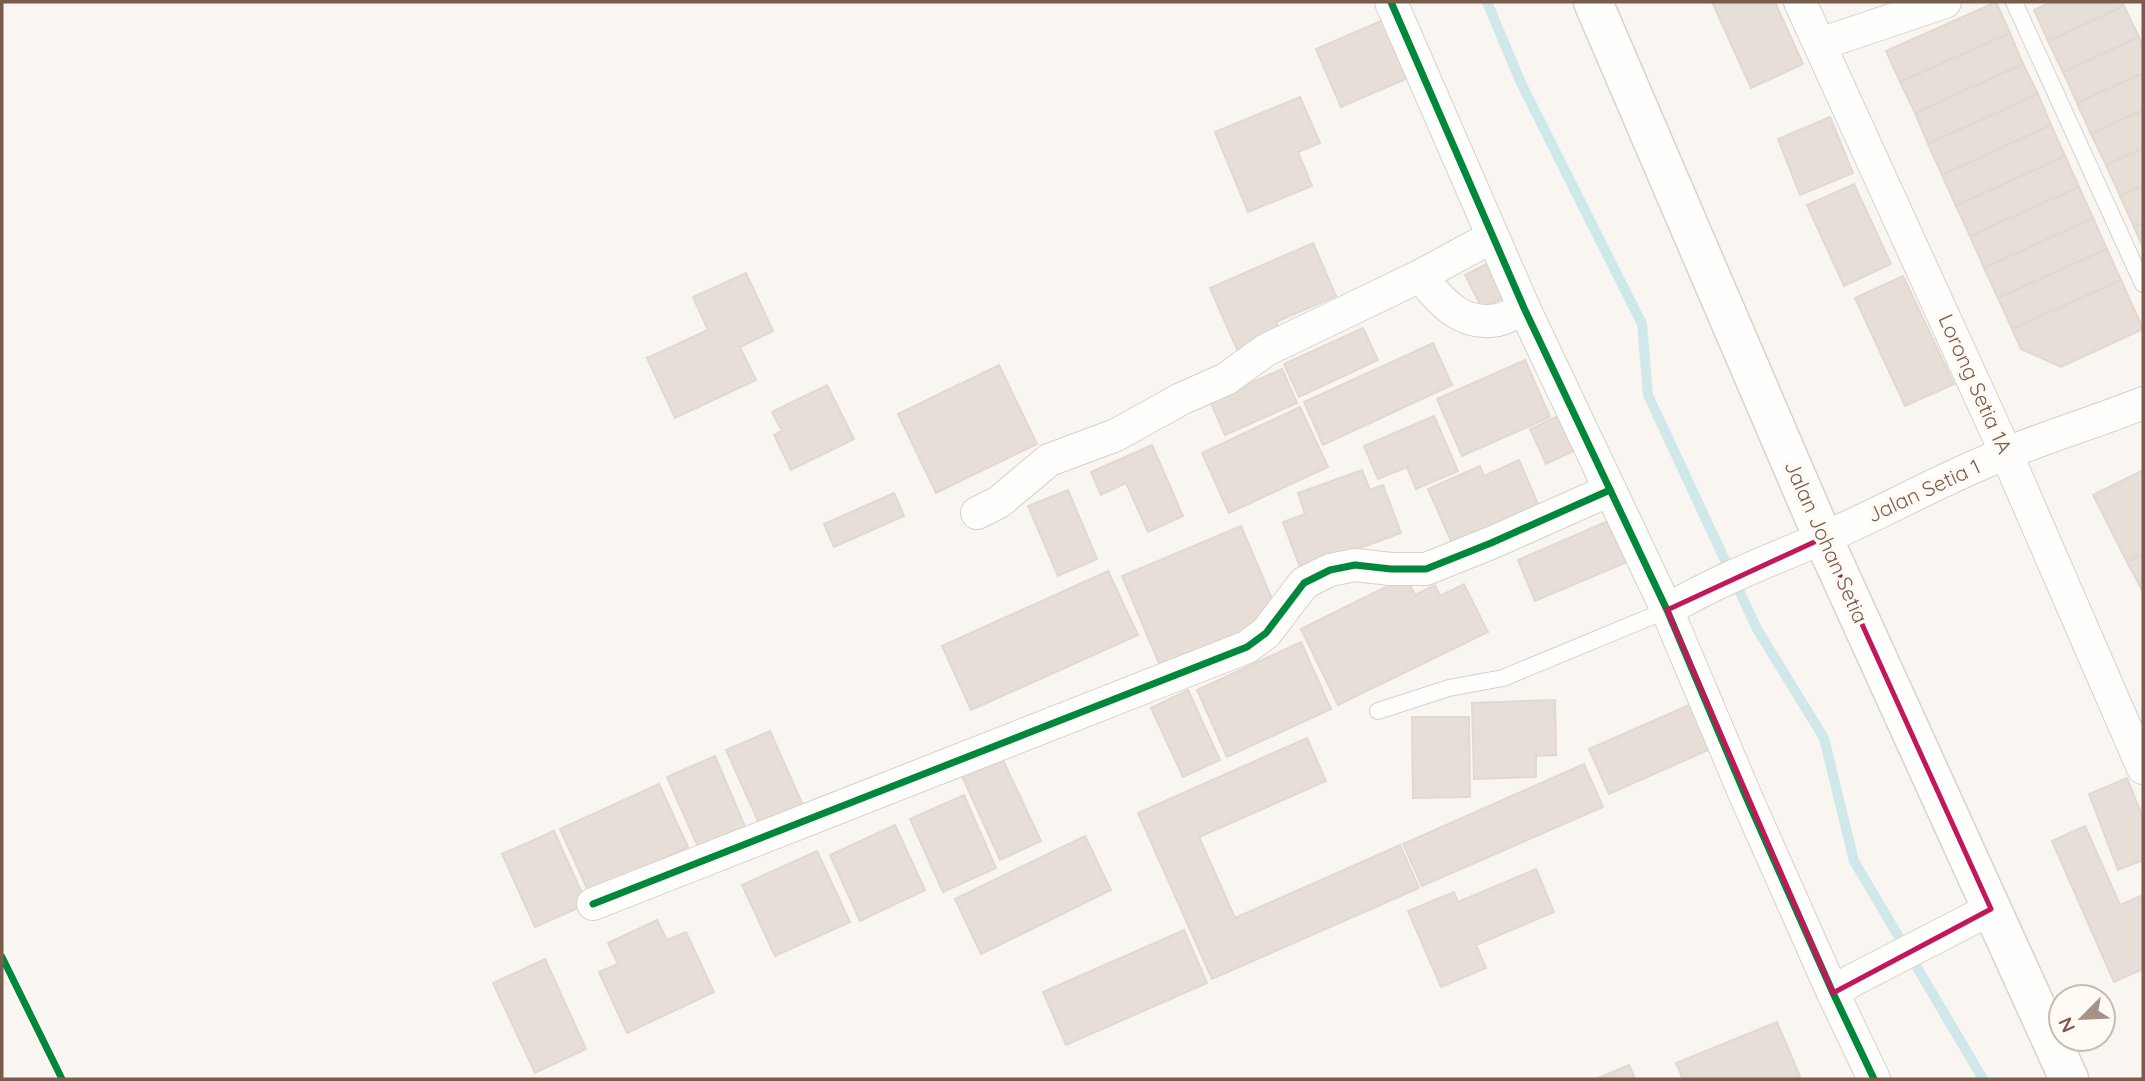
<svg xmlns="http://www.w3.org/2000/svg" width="2145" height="1081" font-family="Quicksand,sans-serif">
	<rect width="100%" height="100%" fill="#f9f5f0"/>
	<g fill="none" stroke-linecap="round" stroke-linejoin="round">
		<path stroke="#d0e8ea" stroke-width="10" d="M1487,2l34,81 121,241 6,71 109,234 67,109 30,123 129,218"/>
	</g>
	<g fill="#e6ded7" stroke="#e2d8d2" stroke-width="2">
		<path d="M1712,2h63l28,62 -52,24z"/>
		<path d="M1996,2l14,31 -110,49 -14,-31z"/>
		<path d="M2051,2h71l2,4 -76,35 -14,-31z"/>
		<path d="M2124,6l15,31 -76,35 -15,-31z"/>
		<path d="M1383,20l25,58 -67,29 -25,-58z"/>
		<path d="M2010,33l13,31 -108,49 -15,-31z"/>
		<path d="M2139,37l4,10v26l-66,30 -14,-31z"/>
		<path d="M2023,64l15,30 -110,50 -13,-31z"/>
		<path d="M2143,73v37l-52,24 -14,-31z"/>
		<path d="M2038,94l13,31 -109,50 -14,-31z"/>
		<path d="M1300,97l20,46 -22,9 14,34 -64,26 -33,-80z"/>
		<path d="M2143,110v38l-37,17 -15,-31z"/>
		<path d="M1830,117l23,56 -53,22 -22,-56z"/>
		<path d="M2051,125l14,31 -109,50 -14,-31z"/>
		<path d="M2143,148v37l-23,11 -14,-31z"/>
		<path d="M2065,156l14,31 -109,49 -14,-30z"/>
		<path d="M1854,184l37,80 -47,22 -37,-81z"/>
		<path d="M2143,185v38l-9,4 -14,-31z"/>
		<path d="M2079,187l14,31 -109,50 -14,-32z"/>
		<path d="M2093,218l14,31 -109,49 -14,-30z"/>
		<path d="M2143,223v24l-9,-20z"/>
		<path d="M1313,243l23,53 -60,26 5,13 -42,19 -29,-66z"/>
		<path d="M2107,249l14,31 -109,49 -14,-31z"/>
		<path d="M1494,260l17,34 -29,14 -17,-33z"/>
		<path d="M746,273l27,58 -33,16 16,33 -81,38 -28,-60 61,-28 -15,-33z"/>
		<path d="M1903,276l51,108 -49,22 -50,-108z"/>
		<path d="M2121,280l22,49 -82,38 -40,-18 -9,-20z"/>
		<path d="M1363,328l15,32 -79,37 -15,-33z"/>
		<path d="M1433,343l19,42 -129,60 -19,-43z"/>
		<path d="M1525,360l25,57 -88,39 -25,-57z"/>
		<path d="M999,365l38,79 -101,49 -38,-79z"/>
		<path d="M1282,369l15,34 -72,32 -15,-34z"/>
		<path d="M827,385l27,54 -63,31 -17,-35 8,-4 -10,-19z"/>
		<path d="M1300,407l28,60 -99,46 -27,-60z"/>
		<path d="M1567,412l17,34 -38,18 -16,-35z"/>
		<path d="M1434,416l24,55 -42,18 -9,-22 -29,12 -14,-33z"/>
		<path d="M1152,445l31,71 -35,16 -22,-49 -25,12 -10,-23z"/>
		<path d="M1519,460l22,51 -86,39 -27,-61 52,-23 4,10z"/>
		<path d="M1362,470l8,20 13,-5 18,48 -100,37 -18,-48 22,-8 -7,-21z"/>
		<path d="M2143,470v84l-16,8 -34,-67z"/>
		<path d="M1068,490l29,69 -39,17 -30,-70z"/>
		<path d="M894,493l10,23 -70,31 -10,-23z"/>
		<path d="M1615,518l17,42 -97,41 -17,-41z"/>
		<path d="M1241,526l39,92 -119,50 -39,-92z"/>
		<path d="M2143,554v38l-16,-30z"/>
		<path d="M1108,571l30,64 -167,75 -29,-64z"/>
		<path d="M1406,577l9,18 20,-10 5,11 24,-12 24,48 -150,73 -37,-76z"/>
		<path d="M1301,642l30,67 -104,48 -30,-67z"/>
		<path d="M1188,690l32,70 -37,17 -32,-69z"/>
		<path d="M1555,700l1,55 -20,1v21l-62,2 -2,-76z"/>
		<path d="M1696,702l19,45 -106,47 -20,-45z"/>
		<path d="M1412,717h57l1,80 -57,1z"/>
		<path d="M770,731l36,81 -43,20 -37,-82z"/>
		<path d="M1307,738l19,43 -127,56 36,81 165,-73 19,43 -207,91 -74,-166z"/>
		<path d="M715,756l34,80 -47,20 -35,-79z"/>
		<path d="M1001,756l40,85 -41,19 -39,-86z"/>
		<path d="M1584,764l19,43 -181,79 -19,-42z"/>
		<path d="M2127,778l16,40v42l-25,10 -29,-76z"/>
		<path d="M659,784l29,63 -99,46 -29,-64z"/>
		<path d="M964,795l32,73 -53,24 -33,-73z"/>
		<path d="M895,825l30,65 -65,31 -30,-66z"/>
		<path d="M2085,826l35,79 23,-10v74l-29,13 -62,-141z"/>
		<path d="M554,831l33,73 -52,23 -33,-73z"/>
		<path d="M1085,836l26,54 -130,64 -26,-55z"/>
		<path d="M817,851l33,71 -75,34 -33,-71z"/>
		<path d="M1536,869l18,43 -78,33 10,23 -45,19 -33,-76 46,-19 4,10z"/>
		<path d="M657,920l10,20 19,-8 28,60 -87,41 -28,-61 19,-8 -10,-21z"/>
		<path d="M1184,930l23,53 -141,62 -23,-53z"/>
		<path d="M545,959l41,90 -51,24 -42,-90z"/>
		<path d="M1777,1022l24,57h-118l-7,-16z"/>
		<path d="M1629,1065l6,14h-39z"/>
	</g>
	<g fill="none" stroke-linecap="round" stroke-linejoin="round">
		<defs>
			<g id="lane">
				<path d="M2014,2l129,282"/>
				<path d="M1378,711l71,-23 54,-10 164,-68"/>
			</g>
			<g id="street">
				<path d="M1391,2l133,306 143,302 79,187 87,196 41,86"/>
				<path d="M1800,2l206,451 137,315"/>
				<path d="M1820,44l125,-42"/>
				<path d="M1420,276c21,25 41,51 78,44 9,-2 18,-8 26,-12"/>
				<path d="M977,513l22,-11 50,-42 67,-25 65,-36 45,-20 40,-29 154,-74 72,-39"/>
				<path d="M1667,610c49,-29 103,-50 156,-72 62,-26 121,-61 184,-85 45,-18 91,-32 136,-50"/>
				<path d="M593,904l654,-257 19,-14 38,-50 26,-13 25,-5 36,4h35l65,-26 119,-53"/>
				<path d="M1833,993l20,-13 138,-71"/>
			</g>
			<path id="secondary" d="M1593,2l230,536 246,541"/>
		</defs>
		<use href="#lane" stroke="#d7d1cb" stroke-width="18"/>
		<use href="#street" stroke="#d7d1cb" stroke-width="34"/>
		<use href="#secondary" stroke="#d9d2cb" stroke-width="41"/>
		<use href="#lane" stroke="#fefefd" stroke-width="16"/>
		<use href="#street" stroke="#fefefd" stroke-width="32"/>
		<use href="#secondary" stroke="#fefefd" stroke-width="38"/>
		<defs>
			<g id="cycleway">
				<path d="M1391,2l133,306 143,302 79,187 87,196 41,86"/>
				<path d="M593,904l654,-257 19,-14 38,-50 26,-13 25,-5 36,4h35l65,-26 119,-53"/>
				<path d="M2,957l60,122"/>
			</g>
		</defs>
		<use href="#cycleway" stroke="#fffaf3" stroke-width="11"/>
		<use href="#cycleway" stroke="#00873e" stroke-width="7"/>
	</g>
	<path fill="none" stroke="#c2185b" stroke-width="5" stroke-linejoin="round" d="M1823,538l168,371 -158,84 -166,-383z"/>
	<g text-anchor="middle" stroke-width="7" stroke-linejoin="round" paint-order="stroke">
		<g font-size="21" fill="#7a5c4d" stroke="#fffaf3">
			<text transform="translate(1975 384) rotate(66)" y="7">Lorong Setia 1A</text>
			<text transform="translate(1924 491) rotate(-25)" y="7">Jalan Setia 1</text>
			<text transform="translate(1826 542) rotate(66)" y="7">Jalan Johan Setia</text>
		</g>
	</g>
	<rect width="2145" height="1081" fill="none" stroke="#7a5c4d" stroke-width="7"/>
	<g transform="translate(2082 1018) rotate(246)"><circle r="33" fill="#fffaf3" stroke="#cabbb1" stroke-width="2"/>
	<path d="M0-5L12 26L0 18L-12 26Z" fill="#a69286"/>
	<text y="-10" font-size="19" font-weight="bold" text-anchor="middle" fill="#7a5c4d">N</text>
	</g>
</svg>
